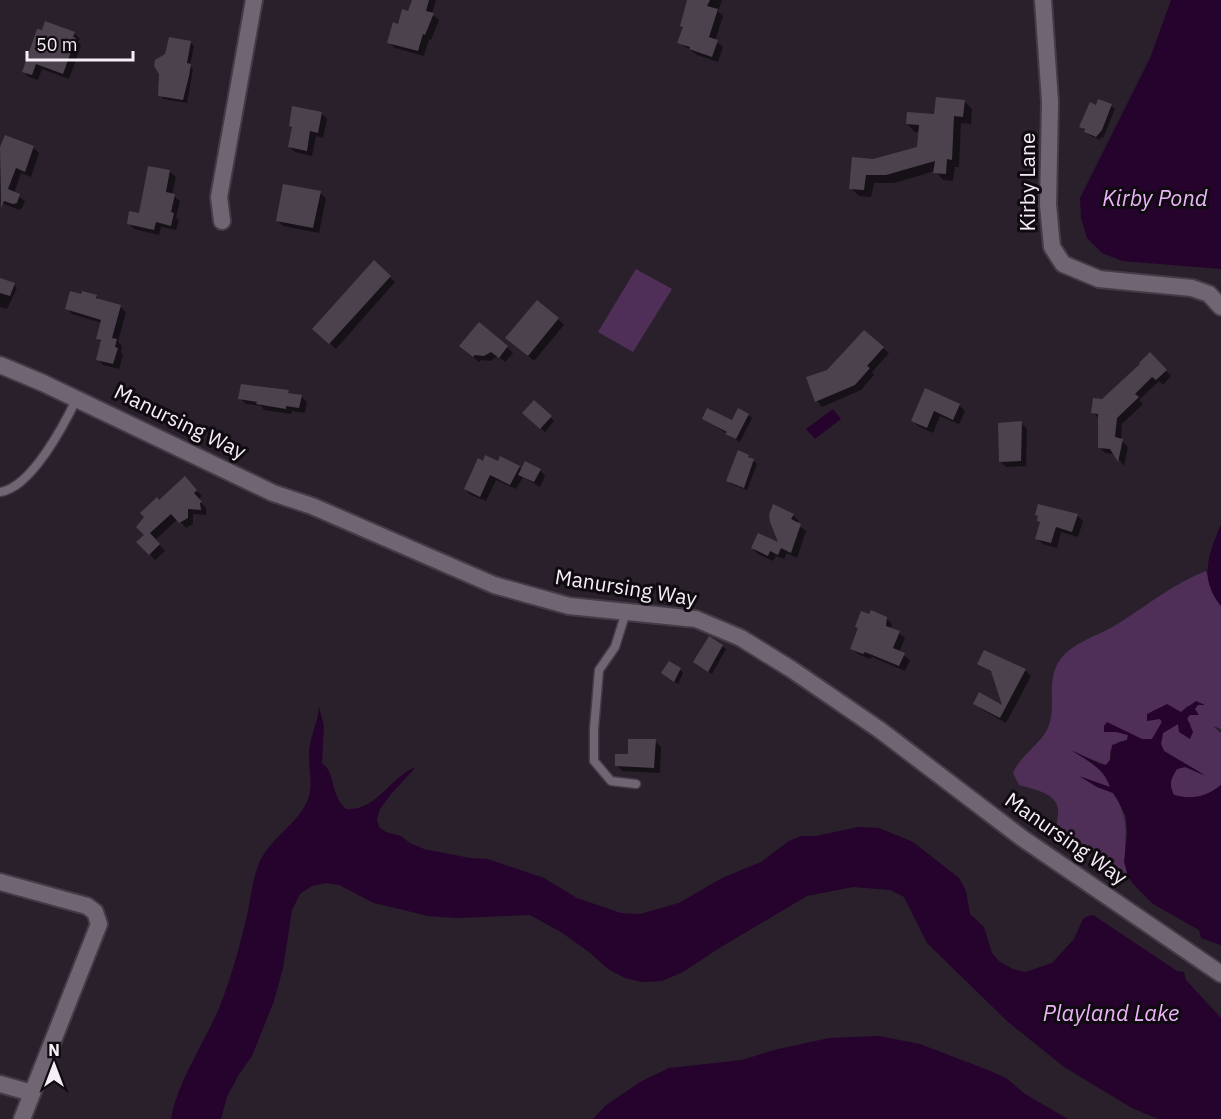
<svg xmlns="http://www.w3.org/2000/svg" width="1221" height="1119" font-family="'IBM Plex Sans',sans-serif">
	<rect width="100%" height="100%" fill="#29202b"/>
	<g fill="#4f2f57">
		<path d="M636,269l36,20 -39,63 -35,-20z"/>
		<path d="M1206,571l7,20 8,15v123l-8,-3 8,7v52c-15,12 -28,15 -47,10 -5,-10 -4,-16 3,-26l8,-2 18,7 -39,-23 -3,-7 2,-11 15,-9 13,1 -4,-6 3,-4 8,-1 -4,-5 4,-4h5l-16,1 -6,6 -27,7h6l2,3 -10,17h-10l-35,-16 -2,9h12l11,3 -1,5 -9,2 -8,9v9l-4,5 -30,-12c15,10 29,17 34,35l-27,-10 14,9 16,6c23,35 6,49 15,83 -12,-6 -17,-16 -28,-23 -13,-6 -33,-8 -41,-20 -3,-5 -2,-13 -1,-18 3,-22 -23,-25 -39,-30l-6,-12c7,-17 25,-27 34,-43 10,-20 0,-43 9,-63 10,-24 44,-31 63,-44 29,-18 55,-40 87,-52z"/>
	</g>
	<g fill="#25032c">
		<path d="M1171,0h50v269l-99,-8 -20,-8 -15,-15 -6,-20 -1,-20 70,-140z"/>
		<path d="M833,409l8,10 -26,20 -9,-10z"/>
		<path d="M1221,524v82c-23,-28 -12,-52 0,-82z"/>
		<path d="M1196,701l9,4h-7l-3,4 4,6h-9l-3,3 6,14 -3,7 -11,-7 -1,-8 -15,9 -2,11 3,7 42,25 -21,-9 -8,2c-7,10 -8,16 -3,26 19,5 32,2 47,-10v160l-20,-7 -2,-8 -46,-26 -20,-20 -5,-8 -4,-14 3,-28 -1,-17 -7,-15 -6,-9 -16,-6 -18,-11 31,11c-5,-19 -24,-27 -39,-37l29,14 6,1 4,-5 2,-15 15,-5 1,-5 -11,-3h-13v-6l3,-4 35,17h10l10,-17 -2,-3 -13,2v-7l20,-10 14,8z"/>
		<path d="M319,707l5,19 -2,37c14,10 8,32 24,46 32,2 43,-32 70,-42l-24,26 -12,16 -3,10 2,8 7,5 15,4 9,7 14,6 46,9 18,1 56,19 33,20 44,15 19,1 39,-11 43,-25 39,-16 28,-21 12,-5h15l42,-9 21,1 34,14 46,36 7,13 4,23 14,13 8,26 7,8 14,8 12,3 27,-9 22,-24 9,-20 5,-3 5,-1 84,56 7,1 2,8 35,38v101h-63l-26,-11 -68,-41 -57,-46 -80,-78 -23,-46 -14,-7 -37,-3 -46,9 -86,51 -38,25 -21,9 -20,1 -17,-4 -17,-9 -19,-17 -28,-20 -31,-17 -74,3 -28,-2 -54,-13 -35,-18 -13,-2 -14,3 -12,8 -8,16 -9,58 -9,33 -22,55 -14,20 -11,21 -6,22h-50c8,-43 37,-80 52,-121 10,-27 18,-56 24,-83 4,-16 5,-34 11,-49 9,-24 32,-37 45,-57 13,-20 5,-36 6,-57 1,-16 9,-29 10,-45z"/>
		<path d="M879,1036l41,8 68,26 18,8 19,16 43,25h-475l12,-13 35,-24 29,-14 73,-8 32,-10 55,-12z"/>
	</g>
	<g fill="#0007">
		<path d="M413,0h23l-4,14 7,6 -8,20 -2,-1 -5,17 -29,-8 -6,-6 10,-17 10,-12z"/>
		<path d="M689,0h33l-4,11 5,5 -8,25 8,6 -5,15 -21,-7 -18,-13 5,-14z"/>
		<path d="M74,33l6,6 -2,3 3,3 -12,34 -27,-10 -4,11 -9,-3 -6,-6z"/>
		<path d="M191,43l3,3 -4,20 3,3 -6,34 -24,-4 -3,-4z"/>
		<path d="M964,101l8,8 -1,15 -10,-1 -2,44h-4l-2,14 -10,-1 -8,-9 -41,12h-20l-3,14 -12,-1 -8,-8 22,-28 45,-11 2,-17h-5l-8,-8 28,-9z"/>
		<path d="M1111,106l4,3 -12,29 -2,-1 -1,3 -11,-5 -8,-9z"/>
		<path d="M321,113l6,6 -4,19 -7,-2 -4,20 -17,-4 -5,-5 3,-19 -3,-3z"/>
		<path d="M6,137l27,10 6,6 -8,24 -10,-4 -7,20 11,8 -3,7 -3,2 -19,-8v-51z"/>
		<path d="M150,167l20,5 6,5 -4,18 8,6 -4,17 3,2 -3,10 -15,-3 -2,8 -25,-6 -6,-6 12,-8z"/>
		<path d="M320,193l6,5 -7,35 -36,-7 -6,-6z"/>
		<path d="M374,263l21,19 -59,67 -22,-20z"/>
		<path d="M0,279l14,5 3,4 -10,21 -7,-2z"/>
		<path d="M96,296l5,5 19,6 6,5 -8,30 4,4 -1,7 2,2 -4,14 -16,-4 -5,-6 4,-16 -5,-5 5,-15 -30,-9 -5,-6z"/>
		<path d="M558,319l6,6 -30,36 -21,-18z"/>
		<path d="M507,347l6,6 -8,9 -7,-6 -8,5 -9,-1 -2,2 -12,-10z"/>
		<path d="M883,348l6,5 -17,19 2,3 -13,15 -39,17 -5,-6 11,-30 17,-21z"/>
		<path d="M1150,354l21,22 -8,9 -4,-4 -20,19 4,4 -21,20 -1,16 7,7 -4,19 -9,-12 -10,-1 -6,-6v-28l-6,-7 9,-12 41,-35z"/>
		<path d="M926,390l33,15 6,6 -6,13 -19,-8 -7,17 -15,-7 -5,-5z"/>
		<path d="M288,392l3,3 10,1 6,6 -2,11 -13,-2 -1,3 -27,-4 -3,-4 -15,-2 -6,-6z"/>
		<path d="M534,402l20,19 -9,11 -21,-19z"/>
		<path d="M748,415l4,3 -12,24 -36,-23 29,3z"/>
		<path d="M1021,423l6,6 -1,37 -20,1 -6,-6z"/>
		<path d="M748,456l9,8 -10,26 -16,-6 -3,-3z"/>
		<path d="M501,458l22,12h17l5,6 -5,11 -17,-10 -7,12 -20,-9 -10,21 -15,-6 -6,-6 18,-26h15z"/>
		<path d="M185,479l17,17 -4,3 8,9v7l-13,-1v10l-7,4 -8,-9 -23,21 10,11 -10,9 -16,-18 7,-7 13,-33z"/>
		<path d="M793,515l6,6 -2,3 9,7 -9,27 -10,-5 -3,6 -8,-3 -3,5 -15,-7 -6,-6 29,-3 -10,-24z"/>
		<path d="M1077,515l6,6 -5,16 -17,-5 -4,16 -14,-4 -6,-6 4,-14 -2,-3z"/>
		<path d="M886,618l6,6 -1,5 8,4 6,5 -6,14 11,8 -5,11 -33,-14 -2,2 -12,-5 -6,-6z"/>
		<path d="M722,646l4,3 -14,25 -14,-9z"/>
		<path d="M979,663l46,7 6,6 -25,47 -25,-14 -6,-5 29,4 -10,-34z"/>
		<path d="M680,669l3,4 -5,11 -15,-11z"/>
		<path d="M655,741l6,6 -1,26 -38,-2 -5,-6 12,-10z"/>
	</g>
	<g fill="#4c424e">
		<path d="M412,0h17l-3,11 8,2 -9,22 -2,-1 -5,17 -31,-8 6,-21 5,2 4,-15 6,2z"/>
		<path d="M687,0h23l-3,6 11,3 -9,28 9,3 -6,17 -23,-8 1,-2 -13,-4 6,-16 -3,-1z"/>
		<path d="M45,21l30,11 -2,5 3,1 -13,36 -27,-10 -4,11 -10,-3 15,-43 5,1z"/>
		<path d="M169,37l22,4 -4,22 4,1 -2,12 -6,24 -25,-4 1,-22 -5,-8 1,-6 10,-6z"/>
		<path d="M936,97l29,3 -2,17 -9,-1 -2,44 -5,-1 -1,15 -13,-1 2,-12 -49,14h-20l-2,15 -15,-1 3,-32 21,2 44,-12 2,-22 -13,-1 1,-12 27,2z"/>
		<path d="M1098,99l14,5 -10,26 -6,7 -12,-5 1,-3 -6,-2 11,-25 6,3z"/>
		<path d="M292,106l30,6 -4,21 -8,-2 -3,20 -19,-4 4,-20 -3,-1z"/>
		<path d="M5,135l29,11 -9,26 -9,-4 -8,21 12,5 -3,9 -4,1 -9,-3 -3,7 -1,-61z"/>
		<path d="M148,166l22,4 -4,22 9,2 -4,18 3,1 -3,13 -15,-4 -2,8 -27,-6 2,-13 10,2z"/>
		<path d="M283,184l38,7 -8,37 -37,-7z"/>
		<path d="M374,260l17,16 -62,68 -17,-15z"/>
		<path d="M0,278l15,5 -5,13 -10,-3z"/>
		<path d="M70,291l11,3 1,-3 15,4 -1,3 25,7 -9,33 5,1 -2,8 3,1 -5,16 -17,-4 5,-20 -5,-1 5,-19 -36,-11z"/>
		<path d="M537,300l22,18 -31,38 -23,-18z"/>
		<path d="M479,322l29,24 -9,12 -8,-6 -7,4 -9,-1 -2,2 -14,-11z"/>
		<path d="M864,330l20,17 -17,19 3,2 -15,17 -40,17 -9,-25 21,-7z"/>
		<path d="M1150,352l17,18 -11,10 -4,-3 -17,17 4,3 -22,21 -2,19 8,2 -5,23 -8,-13 -12,-1v-34l-7,-1 2,-15 9,1 38,-35 -1,-1z"/>
		<path d="M241,384l48,6 -1,3 14,2 -3,13 -13,-2v3l-30,-5 1,-2 -19,-3z"/>
		<path d="M925,388l35,16 -7,16 -19,-9 -7,17 -16,-7z"/>
		<path d="M534,400l18,16 -12,13 -18,-16z"/>
		<path d="M707,408l25,12 6,-12 11,6 -13,25 -11,-5 2,-2 -25,-13z"/>
		<path d="M1022,421l-1,40 -22,1 -1,-39z"/>
		<path d="M738,450l11,5 -1,2 6,2 -10,29 -18,-7z"/>
		<path d="M485,455l13,6 2,-5 20,10 -10,19 -20,-10 -10,22 -16,-8 14,-31 5,3z"/>
		<path d="M525,461l16,8 -7,13 -16,-7z"/>
		<path d="M185,476l12,14 -3,3 8,9 -2,1 1,7 -13,-1v9l-9,5 -8,-9 -21,19 10,11 -11,11 -13,-13 8,-7 -8,-8 8,-10 -4,-4 17,-16 2,3z"/>
		<path d="M773,504l21,10 -3,5 10,5 -10,29 -10,-5 -3,7 -8,-4 -2,5 -17,-8 7,-15 20,9 -8,-20 -1,-7z"/>
		<path d="M1038,504l40,10 -6,18 -16,-5 -5,16 -16,-4 5,-17 -3,-1 1,-5 -3,-1z"/>
		<path d="M871,610l16,7 -1,9 14,5 -7,17 12,5 -6,13 -34,-14 -2,2 -13,-5 8,-21 -3,-1 6,-16 8,3z"/>
		<path d="M709,636l14,9 -15,27 -15,-10z"/>
		<path d="M984,650l42,19 -26,49 -27,-14 6,-12 23,13 -11,-34 -14,-7z"/>
		<path d="M669,661l12,7 -7,14 -13,-9z"/>
		<path d="M628,739h28l-2,29 -39,-2v-12h13z"/>
	</g>
	<g fill="none" stroke-linecap="round" stroke-linejoin="round">
		<defs>
			<g id="service">
				<path d="M0,492c31,-4 64,-67 77,-94"/>
				<path d="M626,612l-11,35 -16,23 -5,59v32l17,20 25,3"/>
			</g>
			<g id="minor">
				<path d="M1043,0l7,102 -2,103 4,42 11,17 36,15 93,9 17,6 12,13"/>
				<path d="M222,221l-3,-24 35,-197"/>
				<path d="M0,365l43,18 230,110 39,13 182,79 75,21 127,13 45,19 50,31 89,61 142,108 199,136"/>
				<path d="M0,882l87,24 8,6 4,12 -77,195"/>
				<path d="M0,1084l32,9"/>
			</g>
		</defs>
		<use href="#service" stroke="#433b45" stroke-width="11"/>
		<use href="#minor" stroke="#433b45" stroke-width="20"/>
		<use href="#service" stroke="#706673" stroke-width="8"/>
		<use href="#minor" stroke="#706673" stroke-width="16"/>
	</g>
	<g text-anchor="middle" stroke-width="6" stroke-linejoin="round" paint-order="stroke">
		<g font-size="21" fill="#f4eef5" stroke="#0f0b10">
			<text transform="translate(1028 182) rotate(-90)" y="7">Kirby Lane</text>
			<text transform="translate(180 422) rotate(26)" y="7">Manursing Way</text>
			<text transform="translate(626 588) rotate(9)" y="7">Manursing Way</text>
			<text transform="translate(1066 839) rotate(35)" y="7">Manursing Way</text>
		</g>
		<g font-size="22" font-style="italic" fill="#edb4fa" stroke="#0f0b10">
			<text x="1155" y="206">Kirby Pond</text>
			<text x="1111" y="1021">Playland Lake</text>
		</g>
	</g>
	<g transform="translate(54 1065)" stroke="#0f0b10" stroke-width="4.5" paint-order="stroke">
	<path d="M0-4.5L10 22L0 15L-10 22Z" fill="#f4eef5"/>
	<text y="-9" font-size="16" font-weight="bold" text-anchor="middle" fill="#f4eef5">N</text>
	</g>
	<path d="M27 51v9h106v-9" fill="none" stroke="#f4eef5" stroke-width="3"/>
	<text x="36" y="51" font-size="18" fill="#f4eef5" stroke="#0f0b10" stroke-width="4.5" paint-order="stroke">50 m</text>
</svg>
